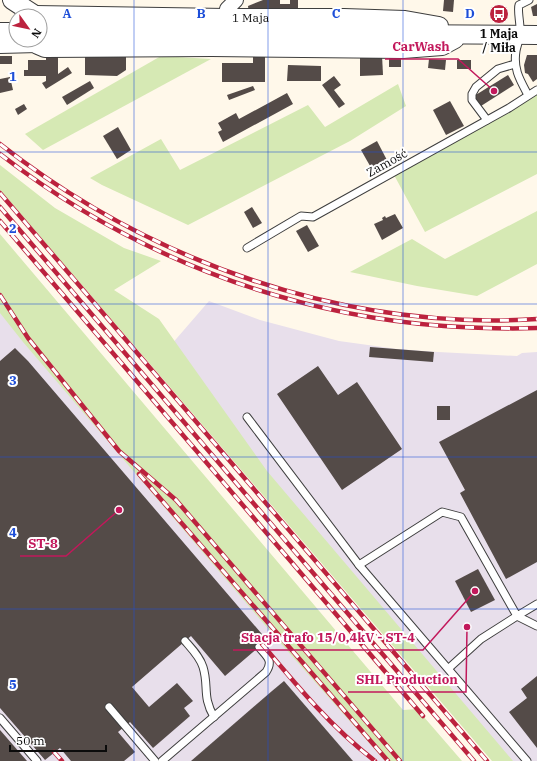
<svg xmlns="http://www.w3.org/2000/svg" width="537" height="761" font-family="'IBM Plex Serif',serif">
	<rect width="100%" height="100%" fill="#fff8ea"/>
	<g fill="#e8dfeb">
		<path d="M0,280l418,481h-418z"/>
		<path d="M209,301l51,19 79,21 58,8 41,3 79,4 5,-3 15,-1v409h-26l-347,-408z"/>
	</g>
	<g fill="#d6e9b4">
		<path d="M161,56l50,3 -168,91 -18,-16z"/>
		<path d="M398,84l8,22 -56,35 -162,84 -86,-40 -12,-7 71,-39 19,31 128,-65 17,22z"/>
		<path d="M537,94v80l-112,58 -31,-57 117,-65z"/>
		<path d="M0,165l55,43 69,40 37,13 -47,29 45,29 108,152 246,290h-21l-492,-571z"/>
		<path d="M537,211v53l-60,32 -60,-10 -67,-14 62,-33 33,20z"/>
		<path d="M0,234l403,476 14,-1 45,52h-77l-109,-123 -253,-296 -23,-29z"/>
	</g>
	<g fill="#544b48">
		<path d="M263,0h17v4h10v-4h8v14h-49l-1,-8z"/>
		<path d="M444,0h10l-1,12 -10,-1z"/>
		<path d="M537,4v12h-4l-2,-9z"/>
		<path d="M253,55h12v27h-43v-19h31z"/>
		<path d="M360,55h22l1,20 -23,1z"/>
		<path d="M527,55h10v24l-4,3 -5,-8 -3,-1 -1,-8z"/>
		<rect x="0" y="56" width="12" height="8"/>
		<path d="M46,56h12v18l10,-7 4,6 -26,16 -4,-6 4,-2v-5h-22v-6h4v-10h18z"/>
		<path d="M85,56h41v14l-9,6 -32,-1z"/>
		<rect x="389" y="58" width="12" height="9"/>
		<path d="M429,59l17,1 -1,10 -17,-2z"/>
		<rect x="457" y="60" width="14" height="9"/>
		<path d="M288,65l33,1v15h-34z"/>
		<path d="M508,75l6,10 -33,21 -7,-10z"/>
		<path d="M334,76l7,9 -7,5 11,14 -6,4 -17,-23z"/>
		<path d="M10,77l3,13 -13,3v-14z"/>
		<path d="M90,81l4,7 -27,17 -5,-8z"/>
		<path d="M253,86l2,4 -26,10 -2,-5z"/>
		<path d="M287,93l6,11 -70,38 -5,-10 4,-2 -4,-7 18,-10 3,6z"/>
		<path d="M450,101l14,25 -18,9 -13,-25z"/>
		<path d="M24,104l3,5 -9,6 -3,-6z"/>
		<path d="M118,127l13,23 -14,9 -14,-23z"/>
		<path d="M377,141l12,23 -15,9 -13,-23z"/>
		<path d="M252,207l10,16 -9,5 -9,-16z"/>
		<path d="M395,214l8,14 -21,12 -8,-16 9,-4 -1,-2 3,-2 1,2z"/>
		<path d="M307,225l12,21 -11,6 -12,-21z"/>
		<path d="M370,347l64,5 -1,10 -64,-5z"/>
		<path d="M15,348l13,13 239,279 -42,36 -34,-40 -59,51 17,20 28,-24 16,18 -9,7 6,8 -37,32 -23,-26 -12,10 17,20 -11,9h-53l-11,-13 -15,12 -45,-52v-347z"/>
		<path d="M318,366l20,29 19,-13 45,67 -60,41 -65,-96z"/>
		<path d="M537,390v172l-31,17 -46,-86 5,-3 -26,-48z"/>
		<rect x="437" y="406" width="13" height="14"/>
		<path d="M478,569l17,31 -24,12 -16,-31z"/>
		<path d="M537,676v72l-28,-36 18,-14 -6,-9z"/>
		<path d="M284,681l69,80h-162l81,-70z"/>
		<path d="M0,730l27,31h-27z"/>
	</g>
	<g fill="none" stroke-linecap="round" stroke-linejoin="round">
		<defs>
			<g id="service">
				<path d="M528,95c-8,-15 -15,-26 -12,-44 1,-6 4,-12 4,-18 1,-7 -3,-23 -1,-28l10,-5"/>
				<path d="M487,120l-15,-20v-6l4,-7 22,-18 17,-5"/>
				<path d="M247,248l54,-32 12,1 196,-109 28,-18"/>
				<path d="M247,417l112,148 83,-53 19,5 56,99 20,-12"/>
				<path d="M359,565l168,196"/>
				<path d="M185,641c7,8 15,16 18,26 6,19 -1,30 11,50"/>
				<path d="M449,668l32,-29 36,-23 20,10"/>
				<path d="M109,707l46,54"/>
				<path d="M0,718l37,43"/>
				<path d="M162,761l104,-89c8,-12 0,-16 -7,-25"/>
			</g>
			<g id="minor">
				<path d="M226,18l1,-9 9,-9"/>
				<path d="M0,46l38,-1"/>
			</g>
			<g id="tertiary">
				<path d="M12,0l23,15"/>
				<path id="s1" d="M33,16l2,-1 191,3h118l61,2 34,6"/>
				<path d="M0,32h16"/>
				<path d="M40,32l497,3"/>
				<path d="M32,40l6,5 7,3 167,-1 191,2 39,-3 13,-7"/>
			</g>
		</defs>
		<use href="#service" stroke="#3e3e3e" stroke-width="9"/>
		<use href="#minor" stroke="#3e3e3e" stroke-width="16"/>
		<use href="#tertiary" stroke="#3e3e3e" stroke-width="20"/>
		<use href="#service" stroke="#fff" stroke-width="7"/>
		<use href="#minor" stroke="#fff" stroke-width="14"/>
		<use href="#tertiary" stroke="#fff" stroke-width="18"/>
		<defs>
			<g id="rail">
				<path d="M0,144c151,118 344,187 537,175"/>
				<path d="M0,154c128,99 282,160 444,172 31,2 62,3 93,2"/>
				<path d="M0,193l487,568"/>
				<path d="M0,207l474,554"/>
				<path d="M0,221l423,495"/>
				<path d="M0,295l28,43 91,113 57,49 224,261"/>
				<path d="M139,474l249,287"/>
				<path d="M262,644c35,42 69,83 113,117"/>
				<path d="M54,752l8,9"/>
			</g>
		</defs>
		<use href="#rail" stroke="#bc223e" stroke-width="4.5"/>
		<use href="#rail" stroke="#fff" stroke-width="3" stroke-dasharray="9" stroke-linecap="butt"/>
	</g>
	<path fill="none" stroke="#1d4ed8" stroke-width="1" stroke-opacity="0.55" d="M134,0v761M268,0v761M403,0v761M0,152h537M0,304h537M0,457h537M0,609h537"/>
	<defs>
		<symbol id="bus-disc" viewBox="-11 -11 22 22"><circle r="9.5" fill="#bc223e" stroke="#fff"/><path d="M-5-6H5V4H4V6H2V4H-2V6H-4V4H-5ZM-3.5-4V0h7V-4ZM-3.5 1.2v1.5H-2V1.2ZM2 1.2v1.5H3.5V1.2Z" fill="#fff"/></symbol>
	</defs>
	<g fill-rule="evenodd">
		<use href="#bus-disc" x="488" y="3" width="22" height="22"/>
	</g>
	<g text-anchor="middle" stroke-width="4" stroke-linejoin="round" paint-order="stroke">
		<g font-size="12" fill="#0b0b0b" stroke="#fff">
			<text dy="4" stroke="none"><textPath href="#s1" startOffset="218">1 Maja</textPath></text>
			<text transform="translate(387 163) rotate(-29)" y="4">Zamość</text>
		</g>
		<g font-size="12" font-weight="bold" fill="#0b0b0b" stroke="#fff">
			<text x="499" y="38">1 Maja<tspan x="499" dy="14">/ Miła</tspan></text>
		</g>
	</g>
	<g font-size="13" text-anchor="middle" font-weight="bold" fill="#1d4ed8" stroke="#fff" stroke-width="4" stroke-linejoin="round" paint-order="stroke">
		<text x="67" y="18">A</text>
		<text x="201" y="18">B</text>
		<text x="336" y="18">C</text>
		<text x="470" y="18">D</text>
		<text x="13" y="81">1</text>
		<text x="13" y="233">2</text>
		<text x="13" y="385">3</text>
		<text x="13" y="537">4</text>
		<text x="13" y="689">5</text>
	</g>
	<path fill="none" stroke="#c2185b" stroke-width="1.5" d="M494 91L458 59H385M119 510L66 556H20M475 591L423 650H233M467 627L466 692H348"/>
	<g fill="#c2185b" stroke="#fff" stroke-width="1.5">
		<circle cx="494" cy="91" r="4"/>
		<circle cx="119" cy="510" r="4"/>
		<circle cx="475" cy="591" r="4"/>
		<circle cx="467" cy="627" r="4"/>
	</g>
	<g font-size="13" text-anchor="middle" font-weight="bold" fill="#c2185b" stroke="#fff" stroke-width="4" stroke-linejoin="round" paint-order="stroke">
		<text x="421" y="51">CarWash</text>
		<text x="43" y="548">ST-8</text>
		<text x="328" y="642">Stacja trafo 15/0,4kV - ST-4</text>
		<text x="407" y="684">SHL Production</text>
	</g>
	<g transform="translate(28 28) rotate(123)"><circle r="19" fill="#ffffff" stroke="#9d9d9d"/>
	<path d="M0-3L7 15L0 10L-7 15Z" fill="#bc223e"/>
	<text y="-6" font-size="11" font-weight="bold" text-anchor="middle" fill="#0b0b0b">N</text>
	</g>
	<path d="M10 745v6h96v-6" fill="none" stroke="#0b0b0b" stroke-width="2"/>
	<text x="16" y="745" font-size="12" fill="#0b0b0b" stroke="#ffffff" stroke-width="3" paint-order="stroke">50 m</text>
</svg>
